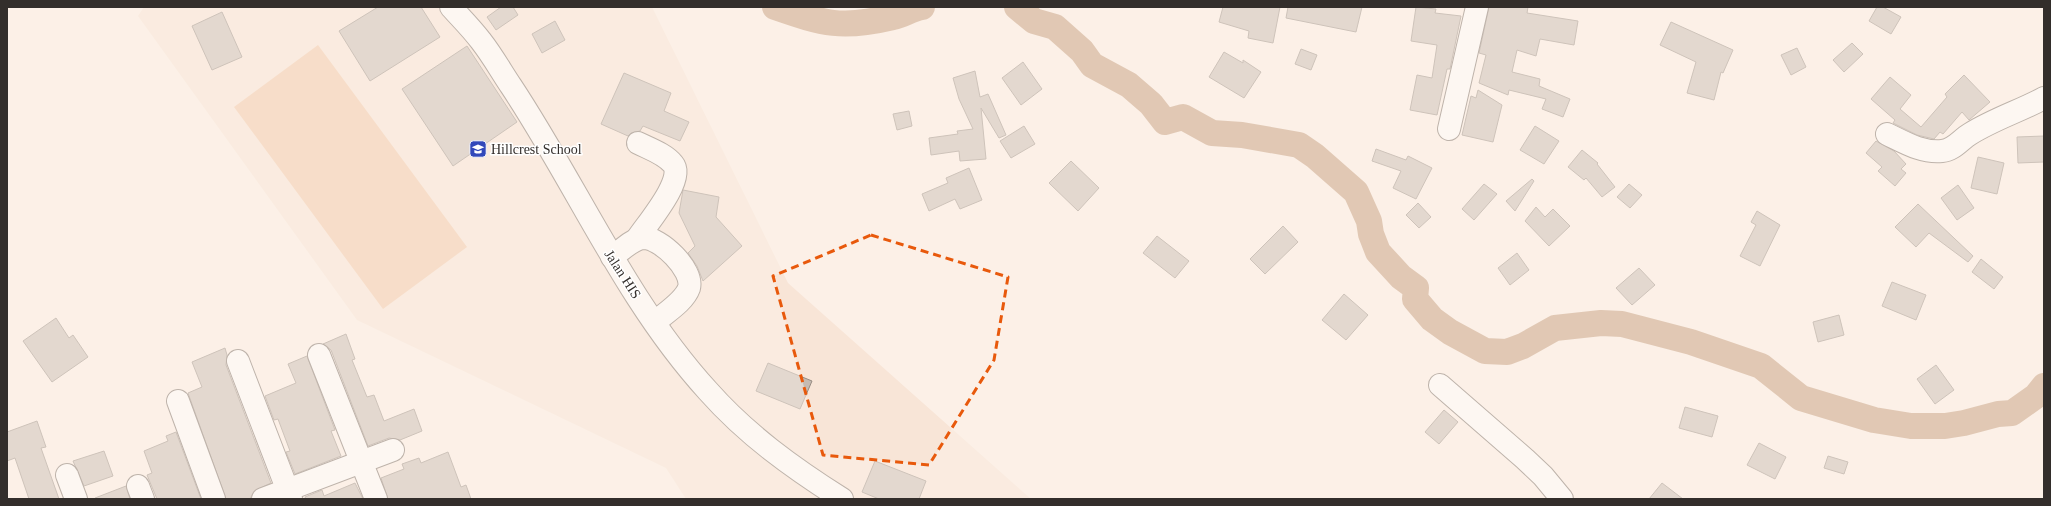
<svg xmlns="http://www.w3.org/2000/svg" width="2051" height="506" font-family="'Times New Roman',serif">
	<rect width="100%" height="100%" fill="#fcf0e7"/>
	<path fill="#f8e5d7" d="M144,7h508l136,276 243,216h-345l-20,-31 -309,-148 -219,-304z"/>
	<path fill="#f1c6a5" d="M318,45l149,202 -84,62 -149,-202z"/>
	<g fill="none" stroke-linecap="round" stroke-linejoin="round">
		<g stroke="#c19877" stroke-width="26">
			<path d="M775,7c49,17 67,22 118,10 10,-2 18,-8 29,-10"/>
			<path d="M1017,7l17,14 21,6 27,24 10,14 37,20 22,19 14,18 18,-5 29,16 30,2 57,10 16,11 41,36 13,29 2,13 7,18 23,25 15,11 -1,11 17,20 18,13 35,19 22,1 16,-6 32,-18 46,-5 21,1 69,18 70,24 40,32 73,22 37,6h34l19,-3 34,-9 14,-1 24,-17 8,-10"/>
		</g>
	</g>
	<g fill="#c6bbb2" stroke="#978c83">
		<path d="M378,7h43l19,30 -70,44 -31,-50z"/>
		<path d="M501,7h12l5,8 -22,15 -9,-13z"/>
		<path d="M1223,7h57l-7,36 -25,-5 1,-7 -30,-9z"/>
		<path d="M1288,7h74l-6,25 -70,-14z"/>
		<path d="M1416,7l20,2 -1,4 26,3 -11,53h-3l-10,46 -27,-5 7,-35 15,3 5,-33 -26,-4z"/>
		<path d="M1489,7h39l-1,6 51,8 -4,24 -34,-6 -4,17 -19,-6 -5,22 28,7 -1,7 31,13 -7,18 -21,-8 4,-10 -37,-9 -1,5 -29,-12 7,-28 -7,-2z"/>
		<path d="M1877,7h6l18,10 -10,17 -22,-13z"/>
		<path d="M222,12l20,45 -30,13 -20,-44z"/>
		<path d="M555,21l10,19 -23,13 -10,-19z"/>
		<path d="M1671,22l62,28 -10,23 -2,-1 -7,28 -27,-7 9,-31 -36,-17z"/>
		<path d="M1852,43l11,11 -19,18 -11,-12z"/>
		<path d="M467,46l50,76 -64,44 -51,-77z"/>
		<path d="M1797,48l9,19 -15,8 -10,-20z"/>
		<path d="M1301,49l16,6 -6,15 -16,-6z"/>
		<path d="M1224,52l19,11v-3l18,12 -17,26 -35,-21z"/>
		<path d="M1023,62l19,27 -21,16 -19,-27z"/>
		<path d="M975,71l5,26 8,-3 18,41 -7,3 -18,-30 5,51 -26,2 -1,-10 -28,4 -2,-17 29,-4 -1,-3 16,-2 -14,-30 -6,-21z"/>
		<path d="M624,73l47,20 -7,18 25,11 -9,19 -37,-15 -3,5 -9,2 -3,3 -27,-12z"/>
		<path d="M1964,75l26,27 -21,18 -7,-8 -19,22 -3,-2 -6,7 -17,-4 -24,-12 2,-3 -24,-21 19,-22 21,18 -11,14 21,18 26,-30 -2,-3z"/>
		<path d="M1478,90l24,15 -9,37 -31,-7 9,-39 5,2z"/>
		<path d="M909,111l3,15 -15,4 -4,-16z"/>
		<path d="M1024,126l11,18 -24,14 -11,-17z"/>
		<path d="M1535,126l24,15 -15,23 -24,-14z"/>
		<path d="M2044,136v26l-26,1 -1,-26z"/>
		<path d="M1876,141l18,10 12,13 -5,5 5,4 -11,13 -17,-15 4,-4 -16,-14z"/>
		<path d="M1376,149l30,11 2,-4 24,12 -16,31 -23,-11 8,-17 -29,-10z"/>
		<path d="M1582,150l16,13 -1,1 18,23 -13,10 -16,-19 -2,2 -16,-13z"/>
		<path d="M1978,157l26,6 -7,31 -26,-6z"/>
		<path d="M1071,161l28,27 -21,23 -29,-28z"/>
		<path d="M969,168l13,32 -22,9 -5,-10 -26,12 -7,-17 26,-11 -2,-5z"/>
		<path d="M1532,179l2,2 -19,30 -9,-10z"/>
		<path d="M1484,184l13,10 -23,26 -12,-11z"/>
		<path d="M1629,184l13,11 -12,13 -13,-11z"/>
		<path d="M1958,185l16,23 -17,12 -16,-22z"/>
		<path d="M683,190l36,7 -3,20 26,29 -39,35 -6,-15 -9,-13 7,-7 -16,-33z"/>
		<path d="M1418,203l13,14 -12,11 -13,-13z"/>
		<path d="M1918,204l55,52 -5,6 -39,-29 -13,14 -21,-20z"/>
		<path d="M1536,207l9,10 8,-8 17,17 -21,20 -24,-25z"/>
		<path d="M1757,211l23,14 -20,41 -20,-10 16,-31 -5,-3z"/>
		<path d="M1283,226l15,16 -33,32 -15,-15z"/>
		<path d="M1157,236l32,25 -14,17 -32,-25z"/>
		<path d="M1517,253l12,17 -19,15 -12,-17z"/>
		<path d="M1981,259l22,18 -9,12 -22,-17z"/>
		<path d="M1639,268l16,17 -23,20 -16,-17z"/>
		<path d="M1892,282l34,13 -10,25 -34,-14z"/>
		<path d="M1344,294l24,21 -22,25 -24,-20z"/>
		<path d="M1839,315l5,20 -26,7 -5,-20z"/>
		<path d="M56,318l13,20 4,-3 15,22 -36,25 -29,-41z"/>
		<path d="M346,334l9,25 -3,1 15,37 7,-2 10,26 30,-12 8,22 -22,9 -11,-2 -21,8 -37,-96 -8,-6z"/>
		<path d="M225,348l2,7 -1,10 45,118 -17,8 -4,8h-24l-38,-106 14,-6 -10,-25z"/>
		<path d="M307,356l28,74 -4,1 10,25 -46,18 -9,-22 4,-1 -12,-32 -4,1 -9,-24 31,-13 -8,-19z"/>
		<path d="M768,363l44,18 -12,28 -44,-18z"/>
		<path d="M1936,365l18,25 -19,14 -18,-25z"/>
		<path d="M1685,407l33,9 -6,21 -33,-9z"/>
		<path d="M1444,410l14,12 -19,22 -14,-12z"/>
		<path d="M37,421l9,26 -5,1 18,51h-30l-14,-41 -8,3v-29z"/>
		<path d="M176,432l25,67h-44l-10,-24 5,-2 -8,-22 24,-10 -2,-5z"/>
		<path d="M1759,443l27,14 -11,22 -28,-14z"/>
		<path d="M104,451l9,25 -29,10 -11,-25z"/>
		<path d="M448,452l13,35 5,-2 5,14h-83l-7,-21 23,-9 -2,-5 17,-6 2,5z"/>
		<path d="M1828,456l20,6 -4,12 -20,-6z"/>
		<path d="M875,461l51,20 -7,18h-40l-17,-7z"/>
		<path d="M355,483l8,16h-57l-1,-2 17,-7 2,6z"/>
		<path d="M1662,483l21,16h-34z"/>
		<path d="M126,486l4,13h-35v-1z"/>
	</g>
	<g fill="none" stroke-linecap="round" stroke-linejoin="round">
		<defs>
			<g id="minor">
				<path d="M451,7c10,11 21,22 30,34 11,14 20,30 30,45 67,101 115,215 197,305 39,44 85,77 134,108"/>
				<path d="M1449,129l28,-122"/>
				<path d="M1887,134c17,8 34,19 55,17 12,-1 18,-11 28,-17 24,-15 50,-23 74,-36"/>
				<path d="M637,239c9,-14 49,-60 36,-75 -8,-10 -23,-15 -35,-21"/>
				<path d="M612,257c9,-6 20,-18 31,-19 17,-1 51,32 46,50 -5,14 -24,25 -34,34"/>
				<path d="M319,355l57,144"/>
				<path d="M238,361l53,138"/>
				<path d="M1440,385l85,74 18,17 19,23"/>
				<path d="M178,401l36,98"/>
				<path d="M67,475l9,24"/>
				<path d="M138,486l5,13"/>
				<path d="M263,499l130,-49"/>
			</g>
		</defs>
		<use href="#minor" stroke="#746961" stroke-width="24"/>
		<use href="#minor" stroke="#fff" stroke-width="22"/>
	</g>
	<path d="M0 0H2051V506H0ZM871,235l137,42 -14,83 -65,105 -106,-10 -50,-179z" fill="#fcf0e7" fill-opacity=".55" fill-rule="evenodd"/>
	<path fill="none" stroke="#e8590c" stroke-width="3" stroke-dasharray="8 5" stroke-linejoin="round" d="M871,235l137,42 -14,83 -65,105 -106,-10 -50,-179z"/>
	<defs>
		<symbol id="school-square" viewBox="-11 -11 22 22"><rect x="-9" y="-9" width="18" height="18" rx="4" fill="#3248ba" stroke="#fff"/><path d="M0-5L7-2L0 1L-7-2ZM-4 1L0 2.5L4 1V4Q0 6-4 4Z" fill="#fff"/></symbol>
	</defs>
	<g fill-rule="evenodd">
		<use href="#school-square" x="468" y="139" width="20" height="20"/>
	</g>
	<g text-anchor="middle" stroke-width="3" stroke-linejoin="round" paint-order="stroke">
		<g font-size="14" fill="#332e2b" stroke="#fff" text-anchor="start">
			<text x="491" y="154">Hillcrest School</text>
		</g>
		<g font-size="14" fill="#332e2b" stroke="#fff">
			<text transform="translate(623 274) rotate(57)" y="5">Jalan HIS</text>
		</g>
	</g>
	<rect width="2051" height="506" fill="none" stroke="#332e2b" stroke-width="16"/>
</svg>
